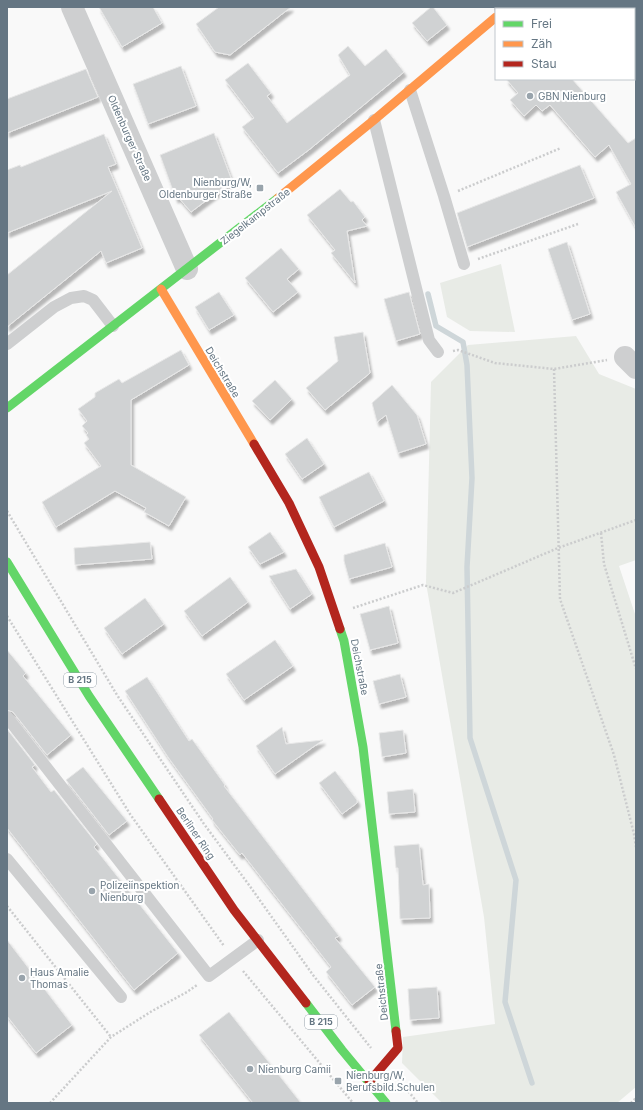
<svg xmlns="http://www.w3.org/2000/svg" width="643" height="1110" font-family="Inter,sans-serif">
	<defs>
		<filter id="shadow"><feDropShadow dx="2.5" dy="4.5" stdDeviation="1" flood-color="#0004"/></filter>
	</defs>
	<rect width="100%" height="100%" fill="#f9f9f9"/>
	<g fill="#e8ebe6">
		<path d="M501,264l14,68 -45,-1 -23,-14 -7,-34z"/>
		<path d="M576,336l23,38 37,15v171l-17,6 17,51v470l-19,16h-175l-40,-40 1,-26 92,-13 -11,-107 -58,-334 5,-201 37,-37z"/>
	</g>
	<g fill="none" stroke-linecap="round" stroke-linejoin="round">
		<path stroke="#ced6d9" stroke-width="5.5" d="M428,294l8,32 27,16 4,23 5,113 -5,89 3,171 46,142 -11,122 27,81"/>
	</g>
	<g fill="#d0d2d3" stroke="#e8e8e8" filter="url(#shadow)">
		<path d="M99,7h54l9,16 -40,24z"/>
		<path d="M219,7h72l-61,48 -15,-3 -19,-28z"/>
		<path d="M431,7h2l14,18 -20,16 -15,-18z"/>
		<path d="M348,46l17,20 21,-17 18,23 -94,77 -32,24 -36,-46 12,-9 -29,-38 23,-17 23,30 -4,3 20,27 63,-48 -12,-20z"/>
		<path d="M181,66l15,40 -48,18 -15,-40z"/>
		<path d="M86,69l12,28 -91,36v-34z"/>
		<path d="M506,79h66l56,64 8,-5v90l-20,-36 15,-8 -22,-39 -14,12 -45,-52 -8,6 -6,-6 -12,11 -14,-16 8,-7z"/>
		<path d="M214,133l18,48 -41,31 -13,-15 -2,2 -16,-44z"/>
		<path d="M104,134l12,30 -8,3 34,81 -36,15 -5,-12 -94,76v-52l105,-84 -105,42v-63l13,-5 1,2z"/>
		<path d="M580,165l14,33 -127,49 -10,-34z"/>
		<path d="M340,189l11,13 2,-1 12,16 -3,3 5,6 -20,5 8,52 -24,-30 4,-3 -28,-35z"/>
		<path d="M567,242l23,72 -18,6 -24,-71z"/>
		<path d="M281,248l18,21 -12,10 11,13 -25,20 -28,-34z"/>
		<path d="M219,292l15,23 -25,15 -14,-23z"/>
		<path d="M409,292l11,42 -24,7 -12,-42z"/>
		<path d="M363,332l7,41 -45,37 -19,-22 32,-27 -4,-24z"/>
		<path d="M181,350l8,15 -58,35v65l55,32 -17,29 -25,-14 2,-4 -31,-17 -59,36 -14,-25 59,-36 -17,-23 5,-4 -3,-4 2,-2 -6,-7 5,-5 -9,-12 17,-12v-4l24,-14 3,4z"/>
		<path d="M275,380l17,19 -22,21 -18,-19z"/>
		<path d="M392,385l25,30 9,29 -28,9 -12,-38 -9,7 -5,-19z"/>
		<path d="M307,438l17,26 -22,15 -17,-25z"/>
		<path d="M369,472l15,29 -50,26 -15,-30z"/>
		<path d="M270,532l14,20 -24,12 -12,-17z"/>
		<path d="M150,542l2,17 -77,6 -1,-17z"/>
		<path d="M385,543l7,24 -43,12 -5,-18v-6z"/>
		<path d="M296,569l16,25 -22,15 -21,-33z"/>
		<path d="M230,577l18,25 -46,34 -18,-25z"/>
		<path d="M145,598l19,26 -42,30 -18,-26z"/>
		<path d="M389,606l9,37 -28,7 -10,-36z"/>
		<path d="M275,640l18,26 -49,34 -18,-26z"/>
		<path d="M7,650l19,23 -3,3 48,59 -24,20 -34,-43 -6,-2z"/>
		<path d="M400,674l6,23 -27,7 -6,-23z"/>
		<path d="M147,677l42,64 3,-2 33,46 -1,1 115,150 -4,2 40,49 -23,18 -26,-33 5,-5 -89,-114 -2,2 -28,-35 1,-1 -45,-62 -43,-66z"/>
		<path d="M282,727l4,17 37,-4 -48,34 -19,-28z"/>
		<path d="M7,729l28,36 -3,2 19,25 3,-2 43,54 -3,3 84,106 -44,37 -127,-162z"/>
		<path d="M403,730l3,23 -24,4 -3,-24z"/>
		<path d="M83,767l44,54 -18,14 -43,-55z"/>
		<path d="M335,771l22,29v3l-15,11 -23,-31z"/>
		<path d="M413,789l2,23 -26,2 -2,-22z"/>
		<path d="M419,844l4,41 6,-1 1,34 -30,1 -2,-51h-2l-2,-22z"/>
		<path d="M7,940l65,85 -36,28 -29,-37z"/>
		<path d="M437,987l2,31 -29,2 -2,-31z"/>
		<path d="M229,1012l72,91h-48l-54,-68z"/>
	</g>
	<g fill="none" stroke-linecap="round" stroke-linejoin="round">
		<g stroke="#cbcccd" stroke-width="2.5" stroke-dasharray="2 2" stroke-linecap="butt">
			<path d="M458,191l103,-43"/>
			<path d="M478,259l100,-35"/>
			<path d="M453,351l5,-1 37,13 59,6 53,-9"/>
			<path d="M554,369l6,230 54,156 20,79 2,13"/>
			<path d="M7,511l110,184 87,129 45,61 64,90 58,73"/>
			<path d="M601,533l3,31 32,105"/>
			<path d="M353,608l70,-23 30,8 105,-45 78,-28"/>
			<path d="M7,616l123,198 94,132"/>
			<path d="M7,906l104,131"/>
			<path d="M243,971l110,132"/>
			<path d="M398,1079l20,24"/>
			<path d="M50,1103l61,-66 41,-26 35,-19 10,-7"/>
			<path d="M631,1103l5,-5"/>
		</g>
		<g stroke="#cecfd0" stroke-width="12">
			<path d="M410,90l34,106 20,68"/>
			<path d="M374,120l55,220 9,12"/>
			<path d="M7,344l47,-37 17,-9 13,-2 9,4 20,26"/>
			<path d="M7,717l202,259 49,-36"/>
			<path d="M7,859l114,138"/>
		</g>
		<g stroke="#cecfd0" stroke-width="22">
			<path d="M72,7l115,262"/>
			<path d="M505,9l2,-2"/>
			<path d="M625,357l11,11"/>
		</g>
		<g stroke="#63d668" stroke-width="9">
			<path d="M7,408l271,-210"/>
			<path d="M7,562l82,134 70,103"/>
			<path d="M340,629l4,12 19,106 33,284"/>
			<path d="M306,1003l36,47 44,53"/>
		</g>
		<g stroke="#ff974d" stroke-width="9">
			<path d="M278,198l96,-78 122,-103"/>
			<path d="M161,289l93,155"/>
		</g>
		<g stroke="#b3261e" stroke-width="9">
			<path d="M254,444l35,59 30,64 21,62"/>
			<path d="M159,799l75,111 72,93"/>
			<path d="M369,1082l29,-34 -2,-17"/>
		</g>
	</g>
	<g fill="#99a4ac" stroke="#fff" stroke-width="1.5">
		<circle cx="530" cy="96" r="4"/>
		<rect x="256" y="184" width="8" height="8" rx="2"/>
		<circle cx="92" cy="891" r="4"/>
		<circle cx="22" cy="978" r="4"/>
		<circle cx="250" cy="1069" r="4"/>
		<rect x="334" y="1077" width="8" height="8" rx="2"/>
	</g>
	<g text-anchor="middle" stroke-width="4" stroke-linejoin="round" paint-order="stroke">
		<g fill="#fff" stroke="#939fa8" stroke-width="1">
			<rect x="64" y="673" width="32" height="14" rx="3"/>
			<rect x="305" y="1015" width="32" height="14" rx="3"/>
		</g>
		<g font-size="9" font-weight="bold" fill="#657683">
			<text x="80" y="683">B 215</text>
			<text x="321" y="1025">B 215</text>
		</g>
		<g font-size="10" fill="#657683" stroke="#fff" text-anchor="start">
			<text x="538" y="100">GBN Nienburg</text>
			<text x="252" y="186" text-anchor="end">Nienburg/W,<tspan x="252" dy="12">Oldenburger Straße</tspan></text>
			<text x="100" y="889">Polizeiinspektion<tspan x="100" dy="12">Nienburg</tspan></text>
			<text x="30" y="976">Haus Amalie<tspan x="30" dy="12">Thomas</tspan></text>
			<text x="258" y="1073">Nienburg Camii</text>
			<text x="346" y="1079">Nienburg/W,<tspan x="346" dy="12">Berufsbild.Schulen</tspan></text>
		</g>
		<g font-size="10" fill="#657683" stroke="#fff">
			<text transform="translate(130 138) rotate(66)" y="4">Oldenburger Straße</text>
			<text transform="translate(255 216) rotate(-38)" y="4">Ziegelkampstraße</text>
			<text transform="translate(223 372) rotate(59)" y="4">Deichstraße</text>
			<text transform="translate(360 667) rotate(79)" y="4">Deichstraße</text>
			<text transform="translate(196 833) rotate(56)" y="4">Berliner Ring</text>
			<text transform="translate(381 992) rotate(-96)" y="4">Deichstraße</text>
		</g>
	</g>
	<rect width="643" height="1110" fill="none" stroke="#657683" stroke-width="16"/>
	<rect x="495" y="8" width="140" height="72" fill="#ffffff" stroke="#c1c8cd"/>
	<rect x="503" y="21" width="20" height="6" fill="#63d668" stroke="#c1c8cd"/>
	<text x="531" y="28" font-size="12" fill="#657683">Frei</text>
	<rect x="503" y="41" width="20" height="6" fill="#ff974d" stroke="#c1c8cd"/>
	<text x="531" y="48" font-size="12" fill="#657683">Zäh</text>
	<rect x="503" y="61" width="20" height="6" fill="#b3261e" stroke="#c1c8cd"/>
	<text x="531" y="68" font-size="12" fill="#657683">Stau</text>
</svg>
